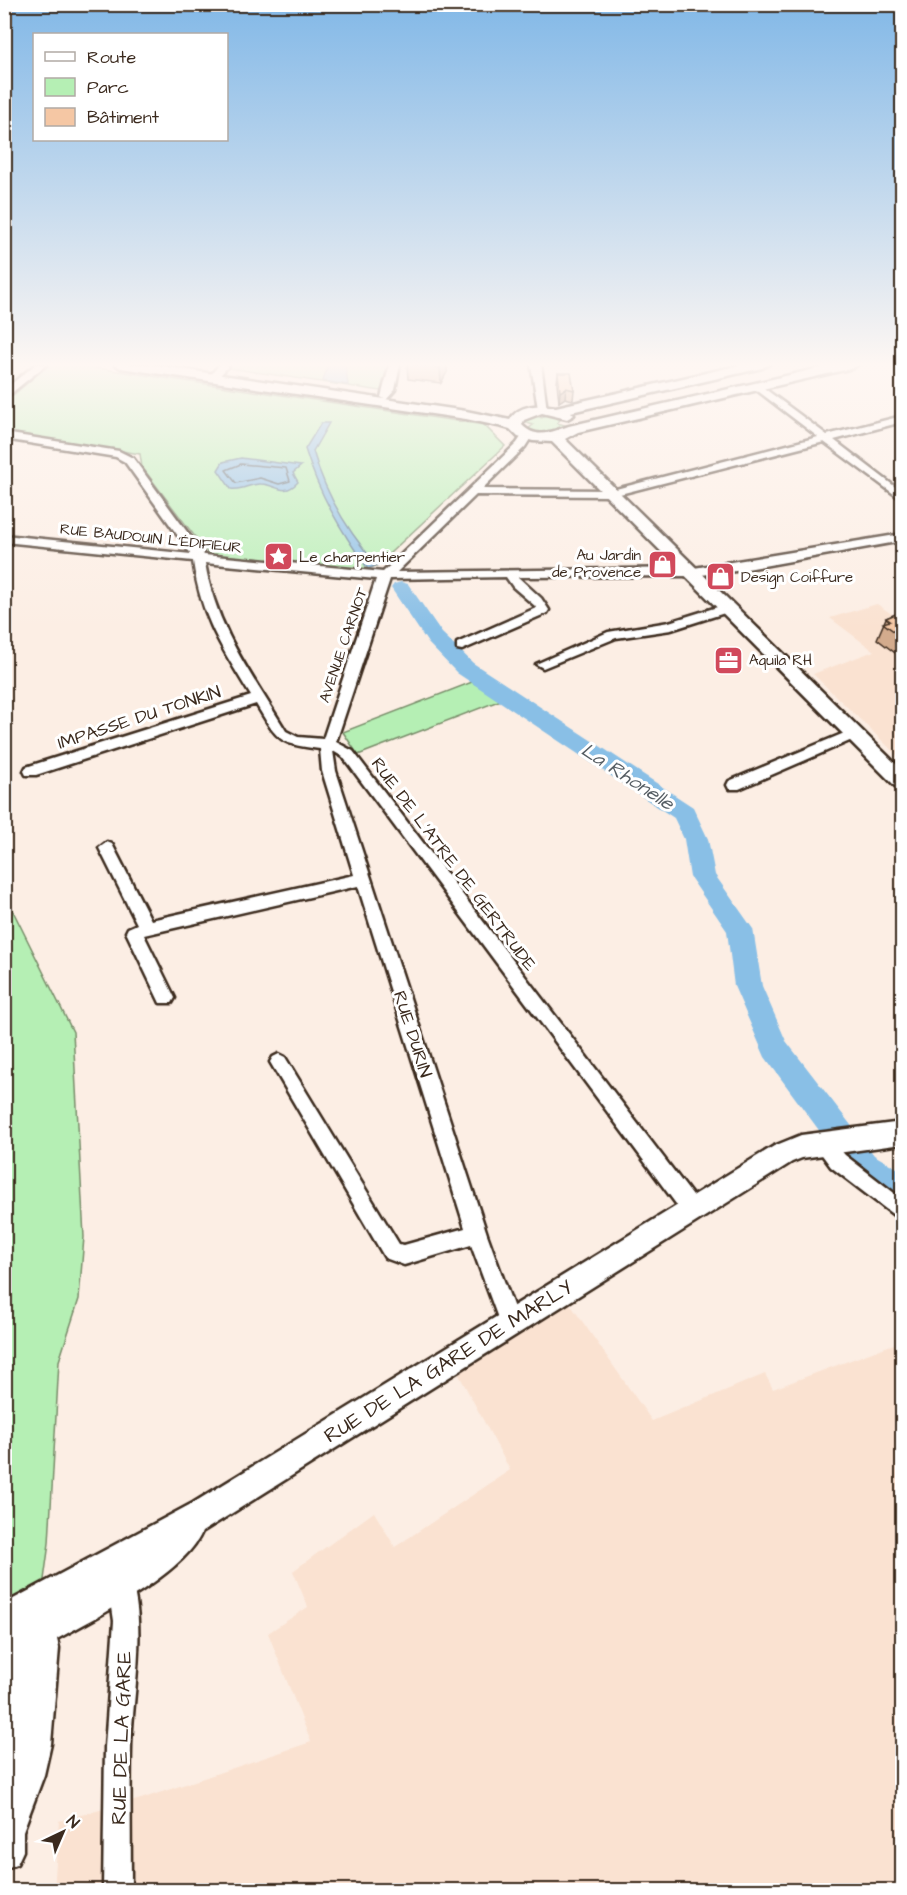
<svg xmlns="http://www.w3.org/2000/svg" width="907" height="1895" font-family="'Architects Daughter',sans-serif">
	<rect width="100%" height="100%" fill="#fceee4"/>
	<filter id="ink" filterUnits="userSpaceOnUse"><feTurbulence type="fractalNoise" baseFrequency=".0167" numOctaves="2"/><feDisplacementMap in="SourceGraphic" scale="12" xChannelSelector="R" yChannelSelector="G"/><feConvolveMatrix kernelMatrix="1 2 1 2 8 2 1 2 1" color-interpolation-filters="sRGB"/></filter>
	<g filter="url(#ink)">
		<g fill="#fae2d1">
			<path d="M877,604l19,13 6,-2v145l-89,-86 61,-23 -44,-33z"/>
			<path d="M568,1301l84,120 113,-47 8,15 129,-48v549h-848l5,-69 82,-22 170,-57 -43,-109 40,-26 -15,-36 81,-59 21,35 115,-77 -52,-97z"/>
		</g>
		<g fill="#b5efb4" stroke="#788c69" stroke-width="1.5">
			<path d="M50,364h20l414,61 21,21 -129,120 -19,5 -148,-16 -67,-88 -2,-13 -135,-22 -1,-29z"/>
			<path d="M232,364h156l-7,27 -152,-23z"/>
			<path d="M546,414l15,5 -4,4 8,2 -9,7 -8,-2 -5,4 -15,-5 5,-4 -9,-3 9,-7 9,3z"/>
			<path d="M472,682l32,17 -146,56 -15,-23z"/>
			<path d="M5,895l68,137 11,205 -5,62 -20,62 -10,182 -6,44 -38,20z"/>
		</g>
		<g fill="#89bfe6" stroke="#6a8396" stroke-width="1.5">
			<path d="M328,364h17l3,21 -25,-4z"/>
			<path d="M321,423h8l-16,28c12,42 35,81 64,114l-9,4c-27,-38 -49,-75 -63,-120z"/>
			<path d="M241,458l60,8 -8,7 5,9c-15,16 -22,2 -37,2 -10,-1 -19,7 -30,5l-13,-19 5,-8z"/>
		</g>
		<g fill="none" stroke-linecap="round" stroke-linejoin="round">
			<path stroke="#5a666e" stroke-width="1.5" d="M241,464l45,4 4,13 -11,3 -19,-6 -24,5 -10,-13z"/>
			<path fill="#89bfe6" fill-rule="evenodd" d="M401,582l7,2 34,49 31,30 220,144 15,32 7,36 38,54 9,57 24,55 88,114 28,16v30l-50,-26 -87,-118 -31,-71 -7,-55 -37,-54 -6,-38 -10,-21 -217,-145 -29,-30 -37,-55 3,-4z"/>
			<defs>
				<g id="street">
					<path d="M36,364h11l-43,35v-9z"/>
					<path d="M220,364h10l-14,16h-6l-2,-2z"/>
					<path d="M390,364h10l-5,26 -9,10 -5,-3z"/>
					<path d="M531,364h10l6,47 -9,-2z"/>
					<path d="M757,383l70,52 75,-19v6l-68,18 68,52v8l-78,-58 -212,54 -136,-1 -79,77 297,-4 208,-34v7l-166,30 -44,5 -174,1 23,21 8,12 -2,3 -85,37 -5,-1v-6l79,-35 -1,-2 -22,-19 -7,-10 -116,2 -54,163 17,9 346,453 3,6 -3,6 -7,3 -7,-3 -342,-459 -10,-6 3,20 151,463 32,88 -3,7 -7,3 -7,-3 -31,-84 -67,20 -19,-7 -115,-196 3,-5 6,-3 6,3 114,187 5,1 61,-17 -107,-342 -214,49 31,63 -3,5h-12l-34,-71 2,-4 9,-4 -38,-76 8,-6 5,2 39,76 203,-45 -32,-104 -2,-22c-43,-5 -43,-10 -64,-45l-220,71h-10l-2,-4 2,-4 225,-71c-29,-48 -50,-78 -58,-135l-189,-19v-7l187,19 -66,-92 -9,-5 -112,-18v-6l115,18 14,7 71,97 179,17 134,-129 6,-9 9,2 -7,11 -43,42 130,1 206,-53 -64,-49v-4zM205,563l171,16 -53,160 -25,-2 -12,-6c-34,-56 -70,-102 -81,-168z"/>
					<path d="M727,604l6,4 -2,3 -60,19 -55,8 -73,30 -7,-4 72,-32 61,-10z"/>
					<path d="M854,729l7,5 -2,3 -120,52h-10l-2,-4 2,-4z"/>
					<path d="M823,1136l7,2 15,17 57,44v20l-7,-3 -64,-49 -17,-23 2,-6z"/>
					<path d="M120,1568l8,4c21,50 4,123 3,176 -1,48 0,95 0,142h-28l2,-143 9,-126 -6,-41 4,-8z"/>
				</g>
				<g id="secondary">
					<path d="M114,364h33l319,47 44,9c8,-16 31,-16 46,-13l189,-43h24l-7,4 -191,44 3,3 -7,4 -25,-6 -18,7 -2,5c17,17 33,4 51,0l264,-61h22l-6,4 -275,64 -13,7 337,331v18l-7,-2 -343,-344 -19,-1 -15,-4 -8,-8 -7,-2 -37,-8 -345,-51z"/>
					<path d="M902,1122v22l-100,14 -10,4 -590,370c-18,42 -105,85 -145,107l2,9 -8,96 -7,31 -21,56v20l-6,13 -13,5v-265l189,-101 581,-357 27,-11z"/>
				</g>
			</defs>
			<use href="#street" stroke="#3b2a1e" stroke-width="5"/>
			<use href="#secondary" stroke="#3b2a1e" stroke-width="5"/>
			<use href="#street" fill="#fff" fill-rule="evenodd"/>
			<use href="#secondary" fill="#fff" fill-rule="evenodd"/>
		</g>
		<g fill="#d3ab8d" stroke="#3b2a1e" stroke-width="1.5">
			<path d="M407,364h40v8l-6,11 -33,-4z"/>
			<path d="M558,373l16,17 -1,10 -8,-2 -6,4 -2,-19z"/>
			<path d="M903,611v48l-26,-20 9,-21z"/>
		</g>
		<g fill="#ac8b73" stroke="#3b2a1e" stroke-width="1.5">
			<path d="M443,364h4v8l-6,11 -1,-15z"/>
			<path d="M566,388l-1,10 -6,4 1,-10z"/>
		</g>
		<g fill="#f5c7a4" stroke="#3b2a1e" stroke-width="1.5">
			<path d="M407,364h36l-3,4z"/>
			<path d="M558,373h13l3,17 -8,-2 -6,4z"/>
			<path d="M903,611v27l-20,-15 7,-2 -4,-3z"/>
		</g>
	</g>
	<linearGradient id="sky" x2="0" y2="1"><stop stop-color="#82b8e7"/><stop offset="0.58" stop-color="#fef7f3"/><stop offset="1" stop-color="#fef7f3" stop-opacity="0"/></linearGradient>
	<rect width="907" height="629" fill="url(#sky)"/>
	<defs>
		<symbol id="sight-square" viewBox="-11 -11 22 22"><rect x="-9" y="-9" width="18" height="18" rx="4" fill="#d1495b" stroke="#fff"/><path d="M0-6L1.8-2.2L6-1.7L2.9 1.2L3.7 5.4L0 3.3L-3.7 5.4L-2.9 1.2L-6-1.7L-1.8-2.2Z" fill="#fff"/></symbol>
		<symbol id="shop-square" viewBox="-11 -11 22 22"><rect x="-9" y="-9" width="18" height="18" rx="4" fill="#d1495b" stroke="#fff"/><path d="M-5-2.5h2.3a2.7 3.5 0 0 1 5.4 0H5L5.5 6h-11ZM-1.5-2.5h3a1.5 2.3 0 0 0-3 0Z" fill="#fff"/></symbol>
		<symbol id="office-square" viewBox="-11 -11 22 22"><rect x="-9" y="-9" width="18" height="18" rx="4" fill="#d1495b" stroke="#fff"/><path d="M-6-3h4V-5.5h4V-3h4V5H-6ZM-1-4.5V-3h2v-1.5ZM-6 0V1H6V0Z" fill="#fff"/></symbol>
	</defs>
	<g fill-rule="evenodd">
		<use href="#sight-square" x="262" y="540" width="33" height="33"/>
		<use href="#shop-square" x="646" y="548" width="33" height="33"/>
		<use href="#shop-square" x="704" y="560" width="33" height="33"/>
		<use href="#office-square" x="712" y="644" width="33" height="33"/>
	</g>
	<g text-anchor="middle" stroke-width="6" stroke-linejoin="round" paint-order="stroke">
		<g font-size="15" fill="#3b2a1e" stroke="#fff">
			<text transform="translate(151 538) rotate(6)" y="5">RUE BAUDOUIN L'ÉDIFIEUR</text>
			<text transform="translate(343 645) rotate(-71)" y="5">AVENUE CARNOT</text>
		</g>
		<g font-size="15" fill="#3b2a1e" stroke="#fff" text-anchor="start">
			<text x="641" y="560" text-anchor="end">Au Jardin<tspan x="641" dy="17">de Provence</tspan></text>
			<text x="299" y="562">Le charpentier</text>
			<text x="741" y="582">Design Coiffure</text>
			<text x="749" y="665">Aquila RH</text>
		</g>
		<g font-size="18" fill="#3b2a1e" stroke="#fff">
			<text transform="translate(139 717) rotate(-18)" y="6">IMPASSE DU TONKIN</text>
			<text transform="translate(454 864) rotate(53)" y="6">RUE DE L'ATRE DE GERTRUDE</text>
			<text transform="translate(413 1034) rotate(72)" y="6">RUE DURIN</text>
		</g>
		<g font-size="20" font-style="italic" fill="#565e64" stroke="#fff">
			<text transform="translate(628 776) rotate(33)" y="7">La Rhonelle</text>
		</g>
		<g font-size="21" fill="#3b2a1e" stroke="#fff">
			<text transform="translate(448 1361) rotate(-32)" y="7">RUE DE LA GARE DE MARLY</text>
			<text transform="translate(121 1738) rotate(-88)" y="7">RUE DE LA GARE</text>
		</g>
	</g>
	<rect width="907" height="1895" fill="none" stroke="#fff" stroke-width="24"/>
	<rect x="12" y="12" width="883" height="1871" fill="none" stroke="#3b2a1e" stroke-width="2" filter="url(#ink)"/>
	<rect x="33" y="33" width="195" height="108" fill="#ffffff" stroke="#b1aaa5" stroke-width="1.5"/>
	<rect x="45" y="52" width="30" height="9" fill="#ffffff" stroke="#b1aaa5" stroke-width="1.5"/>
	<text x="87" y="63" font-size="18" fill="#3b2a1e">Route</text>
	<rect x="45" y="78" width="30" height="18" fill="#b5efb4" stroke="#b1aaa5" stroke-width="1.5"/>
	<text x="87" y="93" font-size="18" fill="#3b2a1e">Parc</text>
	<rect x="45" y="108" width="30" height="18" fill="#f5c7a4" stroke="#b1aaa5" stroke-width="1.5"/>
	<text x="87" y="123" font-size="18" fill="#3b2a1e">Bâtiment</text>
	<g transform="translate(63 1832) rotate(44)" stroke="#ffffff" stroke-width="4.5" paint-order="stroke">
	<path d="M0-4.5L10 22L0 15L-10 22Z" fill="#3b2a1e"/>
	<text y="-9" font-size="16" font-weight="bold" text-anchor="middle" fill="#3b2a1e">N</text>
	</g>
</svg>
